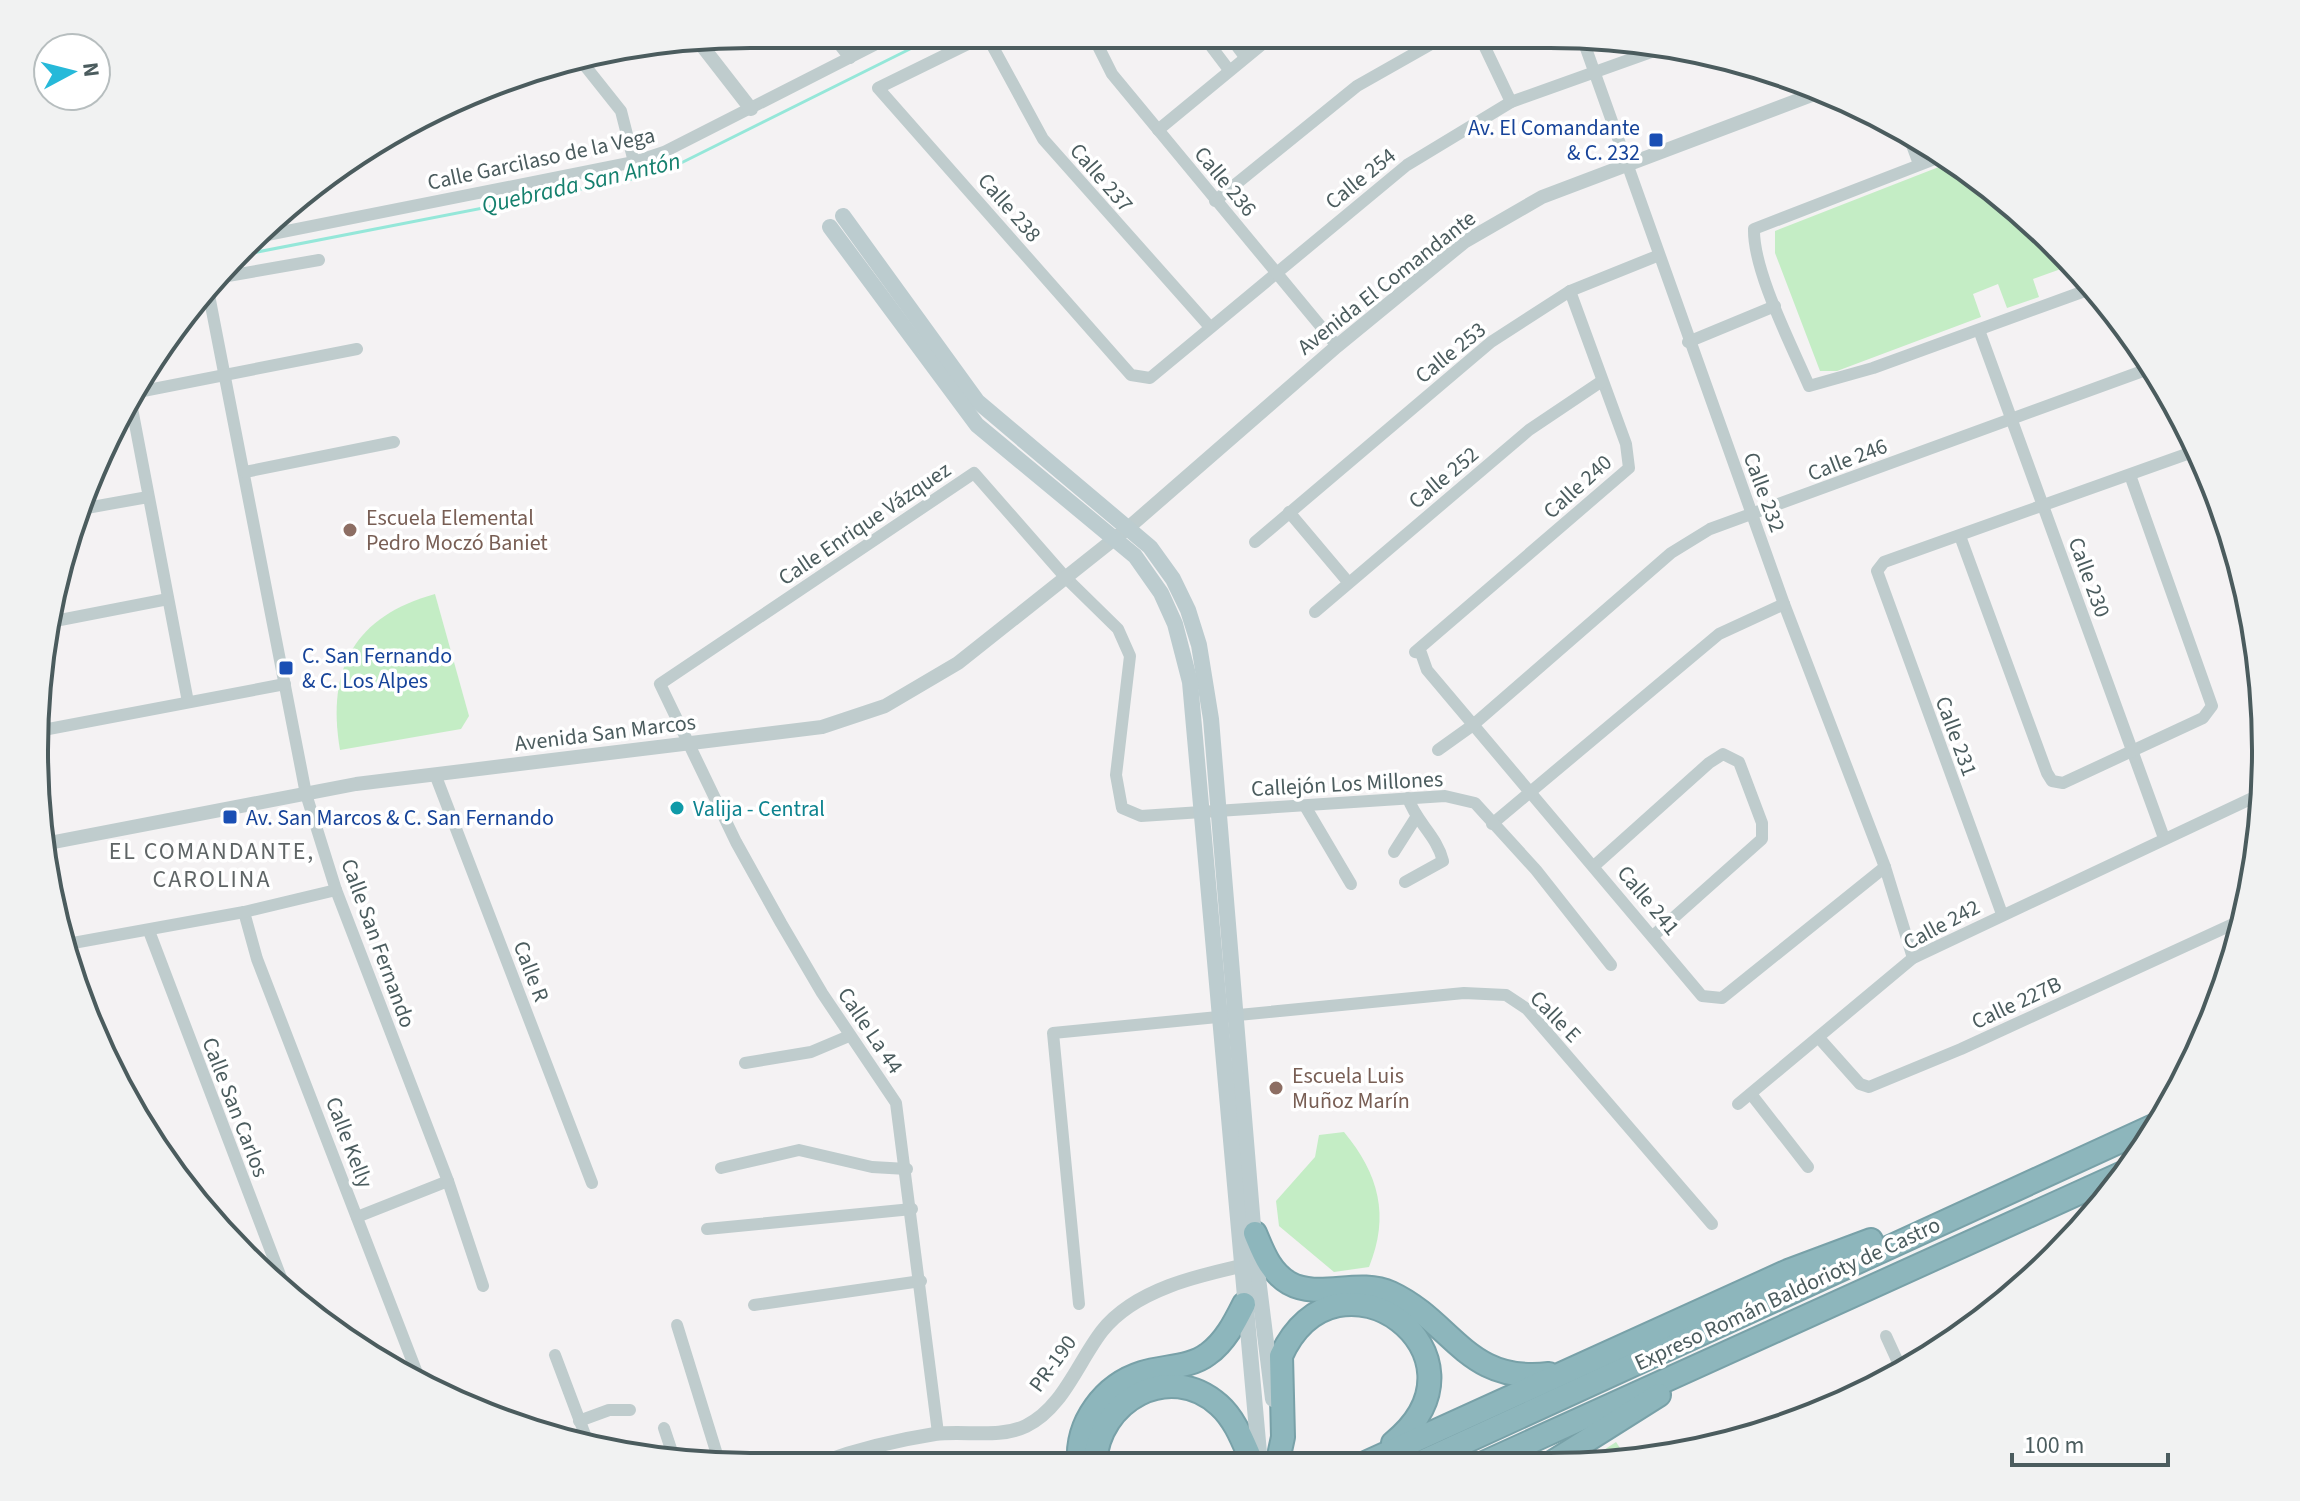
<svg xmlns="http://www.w3.org/2000/svg" width="2300" height="1501" font-family="'Source Sans 3',sans-serif">
	<rect width="100%" height="100%" fill="#f4f2f3"/>
	<g fill="#c4edc5">
		<path d="M1949,163l73,49 50,53 -39,14 6,18 -32,11 -9,-24 -25,10 8,23 -144,54h-17l-45,-118v-22z"/>
		<path d="M435,594l34,122 -8,13 -121,21c-14,-82 15,-134 95,-156z"/>
		<path d="M1344,1132c35,42 46,84 25,135l-35,5 -55,-46 -3,-25 39,-44 4,-22z"/>
		<path d="M1616,1442l12,18 -47,5z"/>
	</g>
	<g fill="none" stroke-linecap="round" stroke-linejoin="round">
		<path stroke="#95e7d9" stroke-width="3" d="M247,254l390,-76 36,-11 265,-132"/>
		<defs>
			<g id="motorway">
				<path d="M1255,1233c8,19 15,39 34,50 30,17 69,-5 102,10 62,29 75,91 158,81"/>
				<path d="M1280,1451l3,-14 -2,-81c56,-123 221,-1 112,87"/>
				<path d="M1079,1463c-3,-41 25,-78 63,-90 21,-7 48,-5 66,-19 17,-12 27,-32 36,-50"/>
				<path d="M1095,1463c3,-62 74,-103 124,-58 17,15 25,39 34,59"/>
				<path d="M1363,1464l425,-193 83,-31"/>
				<path d="M1415,1465l745,-342"/>
				<path d="M1479,1465l646,-293"/>
				<path d="M1548,1465l111,-70"/>
			</g>
		</defs>
		<use href="#motorway" stroke="#78a1a8" stroke-width="26"/>
		<g stroke="#bfcccd" stroke-width="12">
			<path d="M832,35l18,23"/>
			<path d="M984,36l-106,52 253,287 19,3 257,-213 104,-63 154,-55"/>
			<path d="M987,36l56,103 167,188"/>
			<path d="M1093,36l19,38 225,272"/>
			<path d="M1204,37l25,33"/>
			<path d="M1230,37l15,20"/>
			<path d="M1481,39l30,63"/>
			<path d="M1583,40l201,564 101,263 28,91"/>
			<path d="M582,62l39,49 13,51"/>
			<path d="M485,89l46,-14 6,-6"/>
			<path d="M1158,130l112,-92"/>
			<path d="M1909,137l10,27"/>
			<path d="M1940,157l-186,72c-1,42 38,117 55,157l64,-18 220,-80"/>
			<path d="M1215,201l142,-115 83,-47"/>
			<path d="M267,235l367,-73 30,-10 230,-117"/>
			<path d="M222,277l97,-17"/>
			<path d="M208,290l98,504 30,96 112,291 35,105"/>
			<path d="M1570,291l56,153 3,24 -214,184 6,1 6,17 275,326 20,2 163,-131"/>
			<path d="M1979,330l185,508"/>
			<path d="M1688,342l87,-36"/>
			<path d="M138,392l219,-43"/>
			<path d="M131,403l57,299"/>
			<path d="M245,472l149,-30"/>
			<path d="M81,509l67,-12"/>
			<path d="M1289,512l59,70"/>
			<path d="M1960,536l87,237 5,8 11,2 140,-65 9,-12 -82,-231"/>
			<path d="M1255,542l236,-200 79,-51 87,-35"/>
			<path d="M1315,612l214,-182 73,-49"/>
			<path d="M55,621l113,-22"/>
			<path d="M38,731l247,-47"/>
			<path d="M1438,750l35,-25 198,-172 39,-24 441,-161"/>
			<path d="M435,774l157,409"/>
			<path d="M1305,806l46,78"/>
			<path d="M1492,824l227,-190 65,-30"/>
			<path d="M1394,852l21,-33"/>
			<path d="M1594,866l115,-103 14,-9 16,8 23,61v16l-109,97"/>
			<path d="M1405,882l38,-21c-6,-25 -27,-39 -35,-63"/>
			<path d="M244,912l13,47 165,427"/>
			<path d="M2002,914l-125,-343 7,-9 314,-112"/>
			<path d="M149,931l139,365"/>
			<path d="M62,945l182,-33 92,-22"/>
			<path d="M1819,1038l41,46 9,3 92,-38 281,-129"/>
			<path d="M745,1063l66,-11 38,-16"/>
			<path d="M1751,1094l57,73"/>
			<path d="M1738,1104l175,-146 348,-164"/>
			<path d="M721,1168l78,-18 73,17 35,2"/>
			<path d="M357,1217l91,-36"/>
			<path d="M707,1229l205,-20"/>
			<path d="M1079,1304l-26,-271 411,-40 42,2 21,14 185,215"/>
			<path d="M754,1305l167,-24"/>
			<path d="M677,1325l42,136"/>
			<path d="M1886,1336l16,35"/>
			<path d="M555,1355l32,85"/>
			<path d="M579,1421l30,-11h21"/>
			<path d="M664,1428l11,33"/>
			<path d="M938,1433l-42,-330 -74,-110 -41,-70 -45,-81 -76,-158 314,-211 92,105 52,51 12,27 -14,119 6,33 19,8 304,-20 30,7 61,67 75,95"/>
		</g>
		<g stroke="#bfcccd" stroke-width="14">
			<path d="M699,42l52,67"/>
			<path d="M49,843l307,-59 466,-57 63,-21 73,-43 170,-135 209,-182 127,-104 78,-45 275,-104"/>
			<path d="M823,1462c36,-13 74,-22 112,-28 30,-4 64,5 91,-8 37,-18 52,-64 76,-95 33,-42 98,-56 148,-67"/>
		</g>
		<g stroke="#bccccf" stroke-width="16">
			<path d="M843,216l134,185 173,146 23,32 15,31 11,35 12,74 45,543 17,137"/>
			<path d="M830,227l147,198 158,131 26,37 14,31 15,58 70,782"/>
		</g>
		<use href="#motorway" stroke="#8db6bc" stroke-width="22"/>
	</g>
	<g fill="#1a4fb4" stroke="#fff" stroke-width="3">
		<rect x="1648" y="132" width="16" height="16" rx="4"/>
		<rect x="278" y="660" width="16" height="16" rx="4"/>
		<rect x="222" y="809" width="16" height="16" rx="4"/>
	</g>
	<g fill="#8d6e63" stroke="#fff" stroke-width="3">
		<circle cx="350" cy="530" r="8"/>
		<circle cx="1276" cy="1088" r="8"/>
	</g>
	<circle fill="#0f9aa8" stroke="#fff" stroke-width="3" cx="677" cy="808" r="8"/>
	<g text-anchor="middle" stroke-width="7" stroke-linejoin="round" paint-order="stroke">
		<g font-size="22" fill="#164399" stroke="#fff" text-anchor="start">
			<text x="1640" y="135" text-anchor="end">Av. El Comandante<tspan x="1640" dy="25">&amp; C. 232</tspan></text>
			<text x="302" y="663">C. San Fernando<tspan x="302" dy="25">&amp; C. Los Alpes</tspan></text>
			<text x="246" y="825">Av. San Marcos &amp; C. San Fernando</text>
		</g>
		<g font-size="22" fill="#4b5c5e" stroke="#fff">
			<text transform="translate(541 158) rotate(-12)" y="8">Calle Garcilaso de la Vega</text>
			<text transform="translate(1102 177) rotate(49)" y="8">Calle 237</text>
			<text transform="translate(1360 178) rotate(-39)" y="8">Calle 254</text>
			<text transform="translate(1226 181) rotate(50)" y="8">Calle 236</text>
			<text transform="translate(1010 207) rotate(49)" y="8">Calle 238</text>
			<text transform="translate(1386 282) rotate(-38)" y="8">Avenida El Comandante</text>
			<text transform="translate(1450 352) rotate(-39)" y="8">Calle 253</text>
			<text transform="translate(1847 459) rotate(-21)" y="8">Calle 246</text>
			<text transform="translate(1443 477) rotate(-40)" y="8">Calle 252</text>
			<text transform="translate(1577 486) rotate(-42)" y="8">Calle 240</text>
			<text transform="translate(1765 492) rotate(70)" y="8">Calle 232</text>
			<text transform="translate(864 523) rotate(-34)" y="8">Calle Enrique Vázquez</text>
			<text transform="translate(2090 577) rotate(70)" y="8">Calle 230</text>
			<text transform="translate(605 732) rotate(-7)" y="8">Avenida San Marcos</text>
			<text transform="translate(1957 736) rotate(70)" y="8">Calle 231</text>
			<text transform="translate(1347 783) rotate(-3)" y="8">Callejón Los Millones</text>
			<text transform="translate(1649 900) rotate(50)" y="8">Calle 241</text>
			<text transform="translate(1941 924) rotate(-28)" y="8">Calle 242</text>
			<text transform="translate(379 943) rotate(70)" y="8">Calle San Fernando</text>
			<text transform="translate(532 971) rotate(69)" y="8">Calle R</text>
			<text transform="translate(2016 1002) rotate(-25)" y="8">Calle 227B</text>
			<text transform="translate(1556 1016) rotate(46)" y="8">Calle E</text>
			<text transform="translate(871 1030) rotate(56)" y="8">Calle La 44</text>
			<text transform="translate(236 1107) rotate(69)" y="8">Calle San Carlos</text>
			<text transform="translate(350 1142) rotate(69)" y="8">Calle Kelly</text>
			<text transform="translate(1787 1293) rotate(-25)" y="8">Expreso Román Baldorioty de Castro</text>
			<text transform="translate(1052 1363) rotate(-54)" y="8">PR-190</text>
		</g>
		<g font-size="22" fill="#785e54" stroke="#fff" text-anchor="start">
			<text x="366" y="525">Escuela Elemental<tspan x="366" dy="25">Pedro Moczó Baniet</tspan></text>
			<text x="1292" y="1083">Escuela Luis<tspan x="1292" dy="25">Muñoz Marín</tspan></text>
		</g>
		<g font-size="22" fill="#0d838f" stroke="#fff" text-anchor="start">
			<text x="693" y="816">Valija - Central</text>
		</g>
		<g font-size="24" font-style="italic" fill="#15806e" stroke="#fff">
			<text transform="translate(581 183) rotate(-13)" y="8">Quebrada San Antón</text>
		</g>
		<g font-size="24" letter-spacing="2" fill="#5f6566" stroke="#fff">
			<text x="212" y="859">EL COMANDANTE,<tspan x="212" dy="28">CAROLINA</tspan></text>
		</g>
	</g>
	<path d="M0 0H2300V1501H0ZM750 48H1550A702 702 0 0 1 2252 750V751A702 702 0 0 1 1550 1453H750A702 702 0 0 1 48 751V750A702 702 0 0 1 750 48Z" fill="#f1f2f2" fill-rule="evenodd"/>
	<path fill="none" stroke="#4b5c5e" stroke-width="4" d="M750 48H1550A702 702 0 0 1 2252 750V751A702 702 0 0 1 1550 1453H750A702 702 0 0 1 48 751V750A702 702 0 0 1 750 48Z"/>
	<g transform="translate(72 72) rotate(83)"><circle r="38" fill="#ffffff" stroke="#b7bebf" stroke-width="2"/>
	<path d="M0-6L14 30L0 20L-14 30Z" fill="#26b9d9"/>
	<text y="-12" font-size="22" font-weight="bold" text-anchor="middle" fill="#4b5c5e">N</text>
	</g>
	<path d="M2012 1453v12h156v-12" fill="none" stroke="#4b5c5e" stroke-width="4"/>
	<text x="2024" y="1453" font-size="24" fill="#4b5c5e" stroke="#ffffff" stroke-width="6" paint-order="stroke">100 m</text>
</svg>
